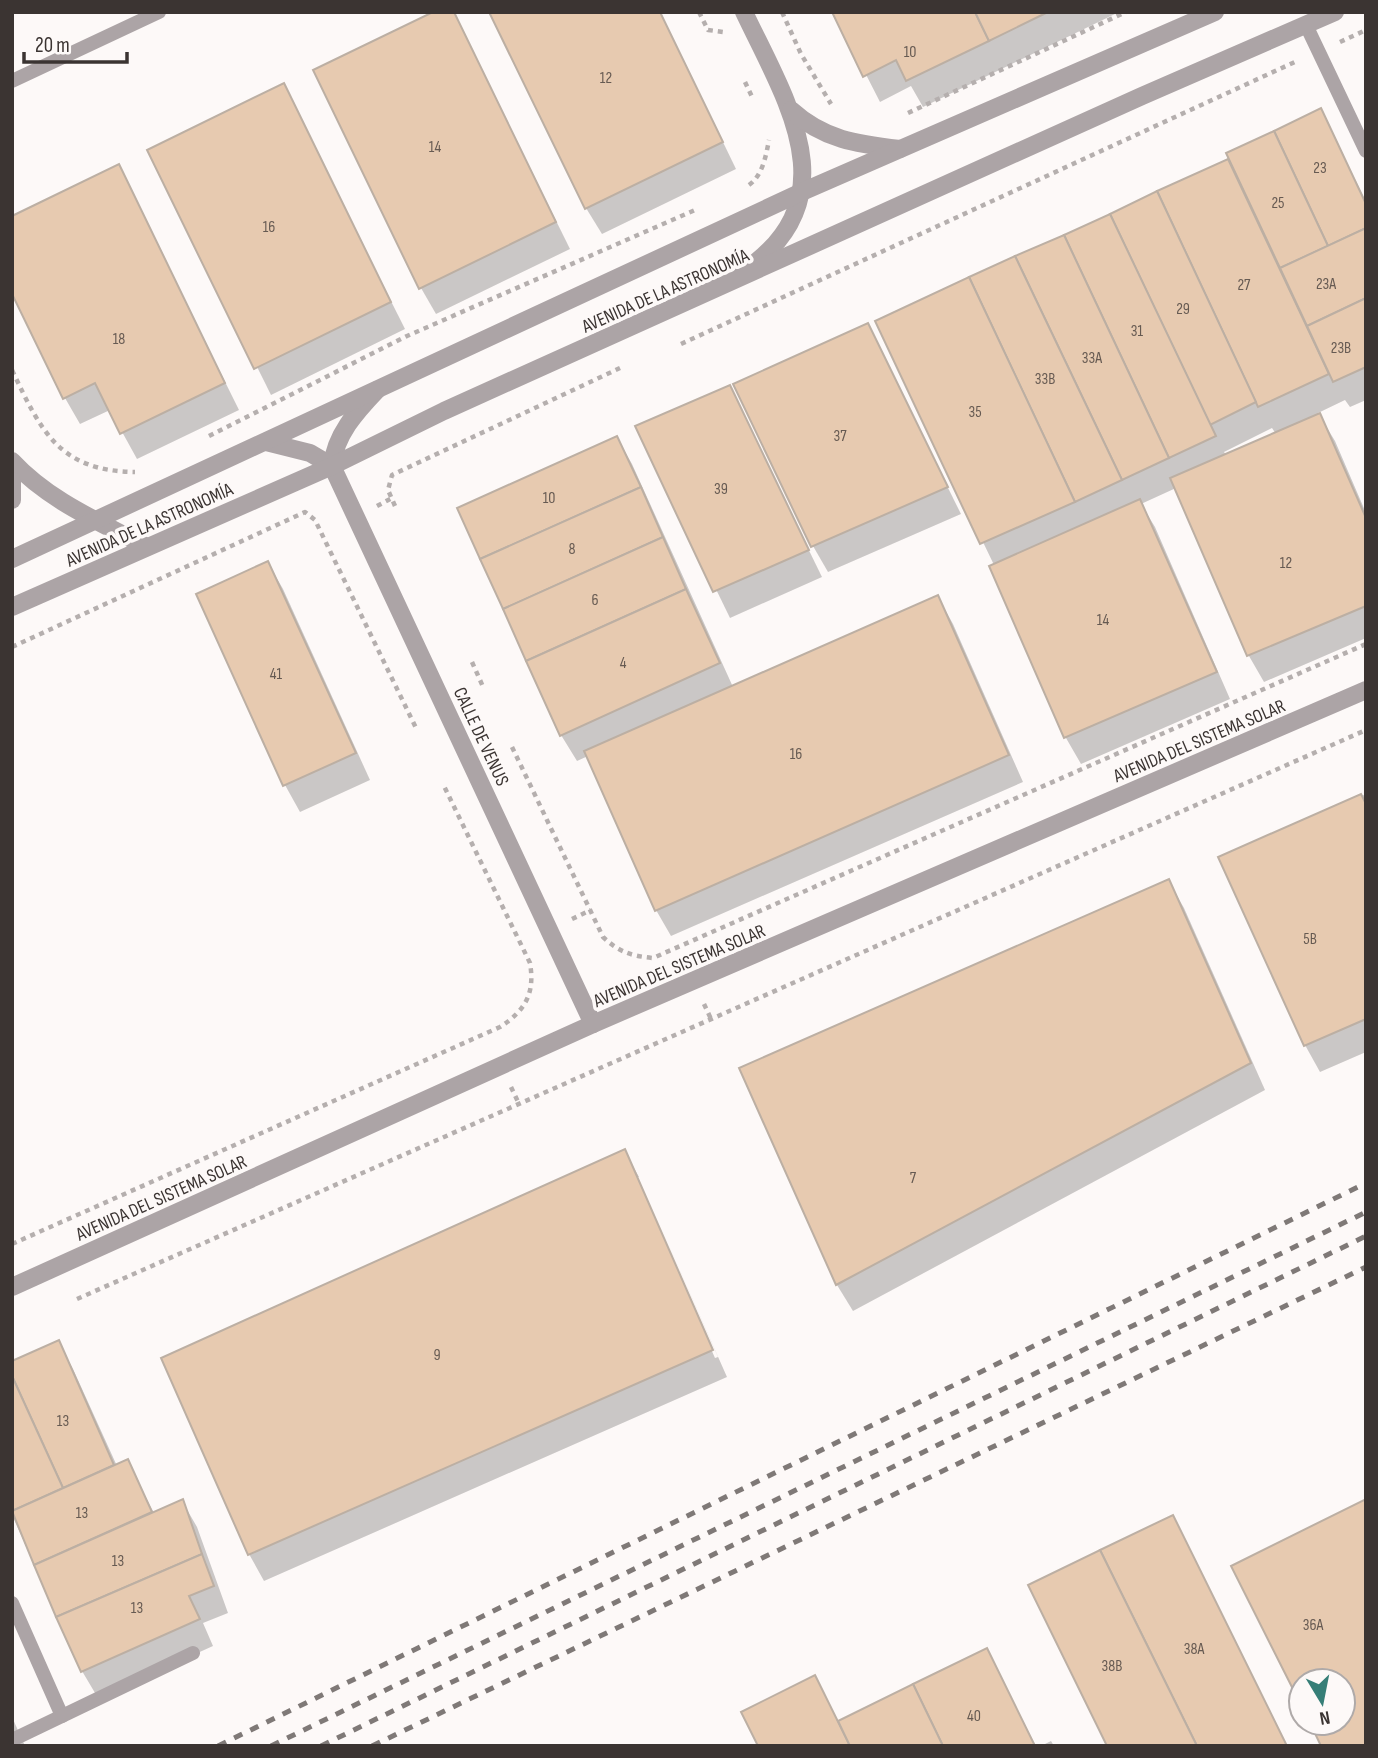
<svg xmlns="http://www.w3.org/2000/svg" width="1378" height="1758" font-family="'Sofia Sans Condensed',sans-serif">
	<rect width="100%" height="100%" fill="#fdf9f8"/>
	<g fill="#0003" fill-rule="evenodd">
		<path d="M453,12l117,237 -134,65 -15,-26z"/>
		<path d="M660,12l76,157 -134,65 -16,-26z"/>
		<path d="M834,12h282l1,1 -194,94 -12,-21 -31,16z"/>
		<path d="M283,86l122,243 -134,66 -122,-245z"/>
		<path d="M1320,110l46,91v199l-16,7 -5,-7 -27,13 17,28 31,72v125l-102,44 -15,-26 -73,-168 -35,16 14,23 75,172 -149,65 -15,-26 -75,-171 3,-2 -117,-244 353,-161zM1272,428l4,6 -50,21 -2,-3z"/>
		<path d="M118,166l121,244 -102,49 -27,-49 -30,14 -15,-26z"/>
		<path d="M867,325l94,189 -133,58 -15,-26z"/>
		<path d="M729,387l93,190 -92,41 -93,-191z"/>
		<path d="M617,438l15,26 101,223 205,-90 15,27 70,158 -352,154 -15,-26 -68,-154 -11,5 -16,-26z"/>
		<path d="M268,563l15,26 87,191 -70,32 -15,-27 -87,-190z"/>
		<path d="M1366,794v258l-46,20 -15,-27 -84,-187z"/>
		<path d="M1169,882l15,26 81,182 -412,221 -16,-26 -96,-216z"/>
		<path d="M625,1152l14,25h-4l80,181 3,-1 -79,-179 88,199 -463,204 -15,-27z"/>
		<path d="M58,1342l15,27 44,97 10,-5 27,52 28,-12 15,26 31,86 -25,10 10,23 -115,52 -16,-27 -70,-156v-152z"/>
		<path d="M1172,1517l15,26 100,203h-178z"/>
		<path d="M986,1650l50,96h-276l55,-68 24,44z"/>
		<path d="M12,1717l13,29h-13z"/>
		<path d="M1051,1741l3,5h-13z"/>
	</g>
	<g fill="#e7cab0" stroke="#bcafa3" stroke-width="2">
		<path d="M433,12h21l102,210 -137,67 -106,-219z"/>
		<path d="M489,12h171l63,130 -138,67z"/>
		<path d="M832,12h143l14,29 -83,40 -10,-21 -33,17z"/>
		<path d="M975,12h73l-59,29z"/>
		<path d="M284,83l107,219 -137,67 -107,-219z"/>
		<path d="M1321,108l45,96v24l-38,18 -54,-115z"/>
		<path d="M1274,131l54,115 -48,22 -54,-115z"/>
		<path d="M1228,159l101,215 -71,33 -101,-216z"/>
		<path d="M119,164l106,219 -105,51 -25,-51 -32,16 -51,-105v-78z"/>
		<path d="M1157,191l99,211 -46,23 -100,-211z"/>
		<path d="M1110,214l106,222 -47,22 -105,-223z"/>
		<path d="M1366,228v70l-59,28 -27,-58z"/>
		<path d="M1064,235l105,223 -47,22 -107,-224z"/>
		<path d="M1015,256l107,224 -47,22 -106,-225z"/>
		<path d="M969,277l106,225 -95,42 -105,-223z"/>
		<path d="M1366,298v69l-33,15 -26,-56z"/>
		<path d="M868,323l80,164 -137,60 -78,-163z"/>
		<path d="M730,385l79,165 -96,42 -78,-166z"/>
		<path d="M1320,413l46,105v88l-119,50 -77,-178z"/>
		<path d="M617,436l24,51 -161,72 -23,-51z"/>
		<path d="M641,487l22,50 -160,72 -23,-50z"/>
		<path d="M1140,499l77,173 -153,66 -75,-172z"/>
		<path d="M663,537l23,52 -160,72 -23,-52z"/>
		<path d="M268,561l88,192 -73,33 -87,-192z"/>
		<path d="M686,589l34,74 -160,73 -34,-75z"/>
		<path d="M938,595l71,160 -354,156 -71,-160z"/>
		<path d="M1361,794l5,10v215l-62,27 -86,-189z"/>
		<path d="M1169,879l82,184 -415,222 -97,-217z"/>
		<path d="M625,1149l88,201 -465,205 -87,-197z"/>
		<path d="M59,1340l55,125 -51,23 -51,-112v-15z"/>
		<path d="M12,1376l51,112 -51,23z"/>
		<path d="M128,1459l24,53 -118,53 -22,-54z"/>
		<path d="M183,1499l19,55 -146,63 -22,-52z"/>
		<path d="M1366,1499v247h-45l-11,-23h33v-42h-42v24l-70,-139z"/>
		<path d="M1173,1515l114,231h-90l-97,-196z"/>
		<path d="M1100,1550l97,196h-90l-79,-161z"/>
		<path d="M202,1554l12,32 -25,10 11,23 -119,53 -25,-55z"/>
		<path d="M987,1648l48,98h-92l-30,-62z"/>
		<path d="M815,1675l35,71h-92l-17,-34z"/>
		<path d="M913,1684l30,62h-93l-12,-25z"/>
	</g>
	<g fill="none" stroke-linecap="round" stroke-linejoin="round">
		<g stroke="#b5afae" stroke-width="4.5" stroke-dasharray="5 5" stroke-linecap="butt">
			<path d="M699,12l9,18 15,2"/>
			<path d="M782,12l19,42 30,50"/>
			<path d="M1340,42l26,-12"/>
			<path d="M745,82l8,17"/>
			<path d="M908,113l218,-101"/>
			<path d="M749,185c14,-10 17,-30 20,-45"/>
			<path d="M681,344l616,-283"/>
			<path d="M12,370c29,61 47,101 123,102"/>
			<path d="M209,436l198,-100 288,-126"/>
			<path d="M377,506l15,-8"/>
			<path d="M395,506l-7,-16 4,-15 228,-107"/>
			<path d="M12,647l293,-135 10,8 101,208"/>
			<path d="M472,662l12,27"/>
			<path d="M512,747l91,190c16,15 28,19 50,21l713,-314"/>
			<path d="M572,919l19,-9"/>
			<path d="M704,1004l7,15"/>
			<path d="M511,1087l8,17"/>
			<path d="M12,1244l488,-217c26,-17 35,-34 30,-64l-87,-179"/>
			<path d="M77,1299l1289,-569"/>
		</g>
		<g stroke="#aca4a6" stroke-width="14">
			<path d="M1306,25l60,126"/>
			<path d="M12,81l147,-69"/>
			<path d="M12,1603l50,113 -50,24"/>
			<path d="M62,1716l131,-63"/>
		</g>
		<g stroke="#aca4a6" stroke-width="18">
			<path d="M744,12c42,89 107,186 0,259"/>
			<path d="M791,110c33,30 66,34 109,39"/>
			<path d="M377,390c-21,22 -42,45 -45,76l261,558"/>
			<path d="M266,442l44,11 22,13"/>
			<path d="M12,461c37,40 88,61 135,86"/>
			<path d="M12,481v19"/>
			<path d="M12,1287l581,-263 773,-334"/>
		</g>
		<g stroke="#aca4a6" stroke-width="18">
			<path d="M12,559l792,-368 411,-179"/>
			<path d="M12,607l320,-141 112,-55 698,-315 193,-84"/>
		</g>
		<g stroke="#7f7977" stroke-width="5" stroke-dasharray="9 9" stroke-linecap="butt">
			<path d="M218,1746l1148,-563"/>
			<path d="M271,1746l1095,-534"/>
			<path d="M321,1746l1045,-510"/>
			<path d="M372,1746l994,-479"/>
		</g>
	</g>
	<g text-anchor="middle" stroke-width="7" stroke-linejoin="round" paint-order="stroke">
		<g font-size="16" fill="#665a52">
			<text x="910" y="57">10</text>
			<text x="606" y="83">12</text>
			<text x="435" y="152">14</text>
			<text x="1320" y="173">23</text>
			<text x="1278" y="208">25</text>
			<text x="269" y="232">16</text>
			<text x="1326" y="289">23A</text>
			<text x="1244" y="290">27</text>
			<text x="1183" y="314">29</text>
			<text x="1137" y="336">31</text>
			<text x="119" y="344">18</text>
			<text x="1341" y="353">23B</text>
			<text x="1092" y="363">33A</text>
			<text x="1045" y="384">33B</text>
			<text x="975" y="417">35</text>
			<text x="840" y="441">37</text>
			<text x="721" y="494">39</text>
			<text x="549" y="503">10</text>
			<text x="572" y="554">8</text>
			<text x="1286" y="568">12</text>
			<text x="595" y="605">6</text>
			<text x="1103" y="625">14</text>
			<text x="623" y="668">4</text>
			<text x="276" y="679">41</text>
			<text x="796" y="759">16</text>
			<text x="1310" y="944">5B</text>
			<text x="913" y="1183">7</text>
			<text x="437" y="1360">9</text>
			<text x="63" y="1426">13</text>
			<text x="82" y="1518">13</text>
			<text x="118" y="1566">13</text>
			<text x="137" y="1613">13</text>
			<text x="1313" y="1630">36A</text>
			<text x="1194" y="1654">38A</text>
			<text x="1112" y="1671">38B</text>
			<text x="974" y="1721">40</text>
		</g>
		<g font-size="19" fill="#3b3432" stroke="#fdf9f8">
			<text transform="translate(665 290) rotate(-24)" y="7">AVENIDA DE LA ASTRONOMÍA</text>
			<text transform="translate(149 524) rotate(-24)" y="7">AVENIDA DE LA ASTRONOMÍA</text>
			<text transform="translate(482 736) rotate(65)" y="7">CALLE DE VENUS</text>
			<text transform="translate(1199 740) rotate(-23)" y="7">AVENIDA DEL SISTEMA SOLAR</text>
			<text transform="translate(679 965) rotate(-23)" y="7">AVENIDA DEL SISTEMA SOLAR</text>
			<text transform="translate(161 1197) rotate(-24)" y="7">AVENIDA DEL SISTEMA SOLAR</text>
		</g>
	</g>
	<rect width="1378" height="1758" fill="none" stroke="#3b3432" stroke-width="28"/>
	<g transform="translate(1322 1702) rotate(170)"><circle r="33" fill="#fdf9f8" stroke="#afaaa9" stroke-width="2"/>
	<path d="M0-5L12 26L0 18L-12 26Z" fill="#367e77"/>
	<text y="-10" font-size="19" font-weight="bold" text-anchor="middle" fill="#3b3432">N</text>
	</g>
	<path d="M24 52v10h103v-10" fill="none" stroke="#3b3432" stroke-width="3.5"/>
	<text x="35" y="52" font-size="21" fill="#3b3432" stroke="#fdf9f8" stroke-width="5" paint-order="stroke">20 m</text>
</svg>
